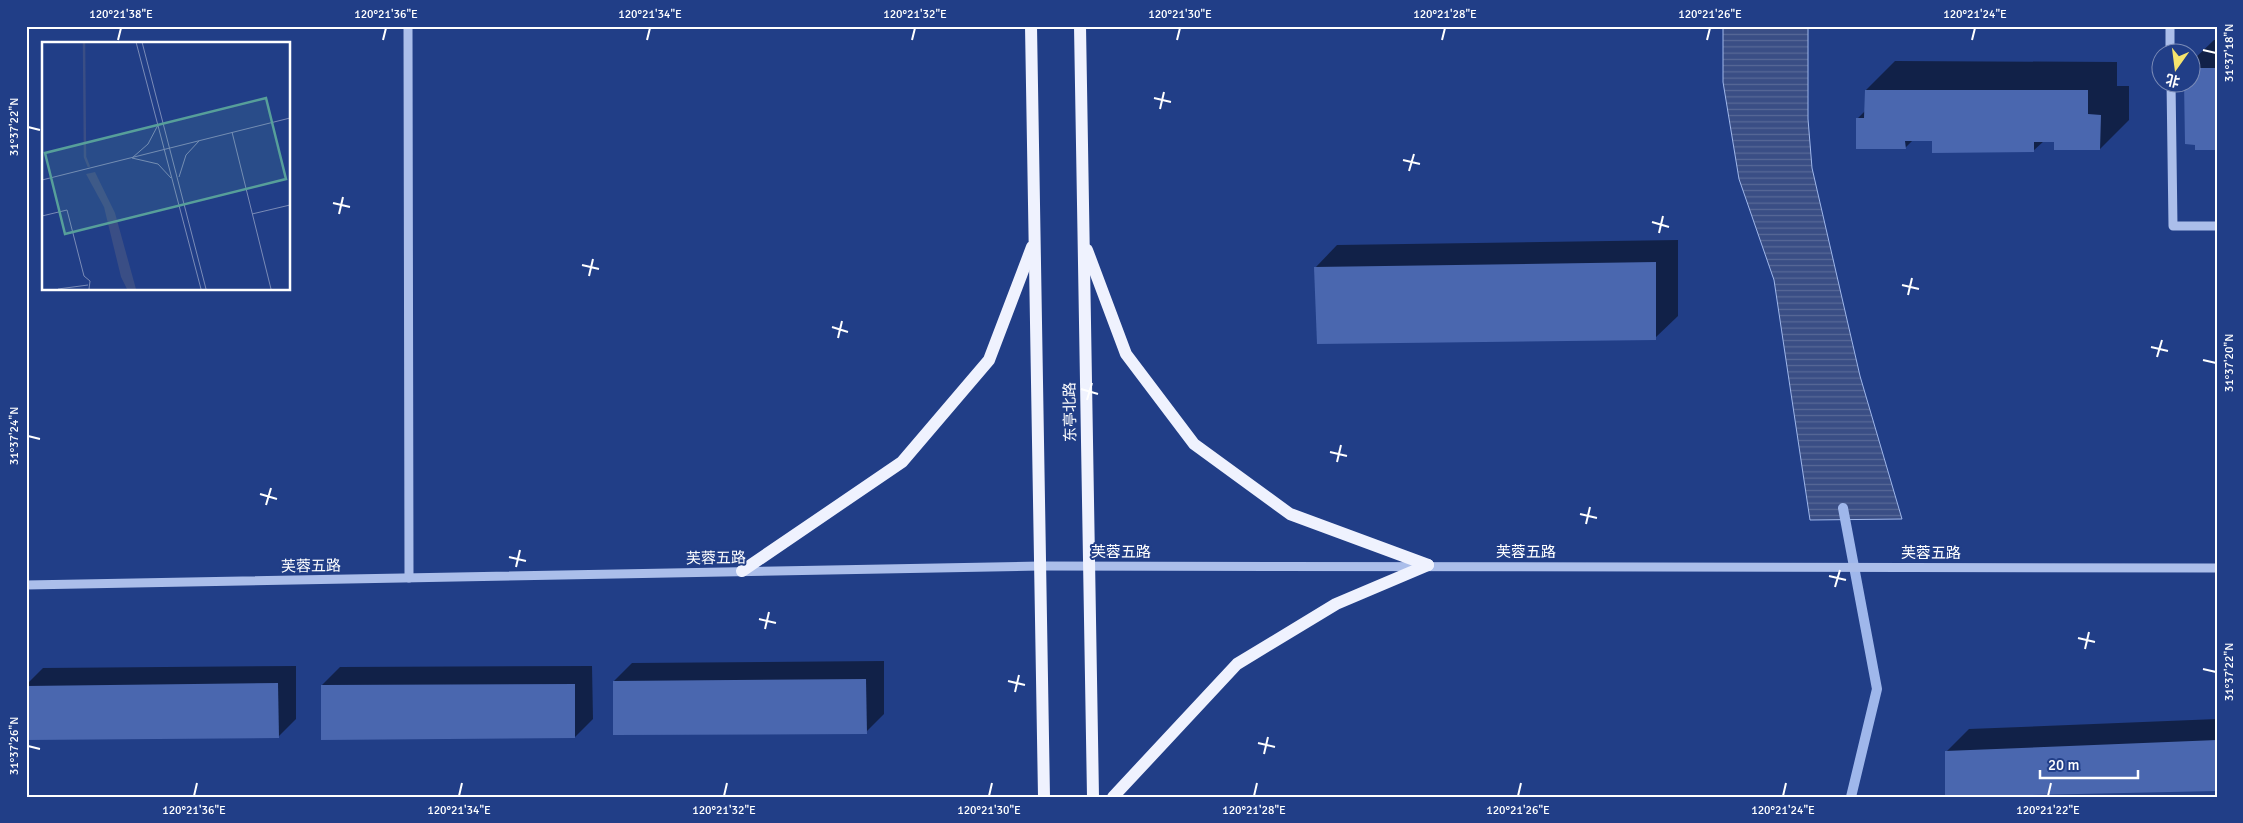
<svg xmlns="http://www.w3.org/2000/svg" width="2243" height="823" font-family="Signika,'Noto Sans SC',sans-serif">
	<defs>
		<pattern id="water-rules" width="6" height="5" patternUnits="userSpaceOnUse" patternTransform="scale(1.25)"><rect width="6" height="5" fill="#3a4e85"/><path d="M0 2.5h6" fill="none" stroke="#586997"/></pattern>
	</defs>
	<rect width="100%" height="100%" fill="#213e87"/>
	<path fill="url(#water-rules)" stroke="#9fb7eb" d="M1723,26h85v93l4,49 48,208 42,143 -92,1 -36,-240 -35,-101 -16,-97z"/>
	<g fill="#0007">
		<path d="M2214,40h3v109l-27,-67v-19z"/>
		<path d="M1895,61l222,1v24h12v34l-29,29 -45,-8h-11l-11,10 -100,-11 -19,-1 -9,9 -48,-29 9,-9v-20z"/>
		<path d="M1678,240v76l-23,22 -340,-70 22,-23z"/>
		<path d="M884,661v53l-18,18 -252,-51 18,-18z"/>
		<path d="M296,666v53l-18,18 -252,2v-54l17,-17z"/>
		<path d="M592,666l1,53 -18,18 -253,-52 18,-18z"/>
		<path d="M2217,719v71l-271,-38 23,-23z"/>
	</g>
	<g fill="none" stroke-linecap="round" stroke-linejoin="round">
		<path stroke="#9fb7eb" stroke-width="10" d="M1843,508l34,181 -26,108"/>
	</g>
	<g fill="#4a67af">
		<path d="M2190,68h27v82h-22v-5l-10,-1 -1,-62h6z"/>
		<path d="M1865,90h223v24l13,1 -1,35h-46v-8h-20v10l-102,1v-12h-27l1,8h-50v-31h8z"/>
		<path d="M1656,262v78l-339,4 -3,-77z"/>
		<path d="M866,679l1,55 -254,1v-54z"/>
		<path d="M278,683l1,55 -253,2v-54z"/>
		<path d="M575,684v54l-254,2v-55z"/>
		<path d="M2217,740v51l-272,6v-46z"/>
	</g>
	<g fill="none" stroke-linecap="round" stroke-linejoin="round">
		<g stroke="#abbeea" stroke-width="9">
			<path d="M408,26l1,552"/>
			<path d="M2170,26v26"/>
			<path d="M2171,82l2,144h44"/>
			<path d="M26,585l1014,-19 1177,2"/>
		</g>
		<g stroke="#eff2fe" stroke-width="12">
			<path d="M1031,26l13,771"/>
			<path d="M1080,26l13,771"/>
			<path d="M1087,250l39,104 68,90 96,70 138,51"/>
			<path d="M742,571l160,-109 87,-102 43,-113"/>
			<path d="M1113,797l124,-133 99,-60 92,-39"/>
		</g>
	</g>
	<path fill="none" stroke="#fff" stroke-width="2" d="M118,40l3,-12M383,40l3,-12M647,40l3,-12M912,40l3,-12M1177,40l3,-12M1442,40l3,-12M1707,40l3,-12M1972,40l3,-12M2203,50l13,3M1154,98l17,4M1160,109l4,-17M28,127l12,3M1403,160l17,4M1409,171l5,-17M333,203l17,4M339,214l4,-17M1652,222l17,5M1659,233l4,-17M582,265l17,4M589,276l4,-17M1902,285l17,4M1908,295l4,-17M832,327l16,5M838,338l4,-17M2151,347l17,4M2157,357l5,-17M2203,360l13,3M1081,389l17,5M1087,400l5,-17M28,436l12,3M1330,452l17,4M1337,462l4,-17M260,494l17,5M266,505l5,-17M1580,514l17,4M1586,524l4,-17M509,557l17,4M516,567l4,-17M1829,576l17,4M1835,587l5,-17M759,619l17,4M765,629l4,-17M2078,638l17,4M2085,649l4,-17M2203,669l13,3M1008,681l17,4M1015,692l4,-17M1258,743l17,4M28,746l12,3M1264,754l4,-17M194,796l3,-13M459,796l3,-13M724,796l3,-13M989,796l3,-13M1254,796l3,-13M1518,796l3,-13M1783,796l3,-13M2048,796l3,-13"/>
	<g text-anchor="middle" stroke-width="4" stroke-linejoin="round" paint-order="stroke">
		<g font-size="15" fill="#fff" stroke="#213e87">
			<text transform="translate(1070 412) rotate(-91)" y="5">东亭北路</text>
			<text x="1121" y="557">芙蓉五路</text>
			<text x="1526" y="557">芙蓉五路</text>
			<text x="1931" y="558">芙蓉五路</text>
			<text transform="translate(716 558) rotate(-1)" y="5">芙蓉五路</text>
			<text transform="translate(311 566) rotate(-1)" y="5">芙蓉五路</text>
		</g>
	</g>
	<g transform="translate(42 42)">
		<rect width="248" height="248" fill="#213e87"/>
		<path d="M53,130l20,41 21,76h-9l-6,-12 -17,-70 -18,-33z" fill="#3a4e85"/>
		<path fill="none" stroke="#3a4e85" stroke-width="2.5" d="M42,0l1,115 4,10"/>
		<path fill="none" stroke="#7a8bb7" stroke-width="1" d="M94,0l65,247M100,0l64,247M190,90l39,157M90,116l26,6 13,14M90,116l16,-14 10,-19M137,135l7,-22 13,-14M0,138l248,-62M210,172l38,-9M0,174l25,-6 17,66 6,5 -1,8M16,247l30,-4"/>
		<path fill="#579f9a" fill-opacity="0.15" stroke="#579f9a" stroke-width="2.5" d="M224,56l20,81 -221,55 -20,-81z"/>
		<rect width="248" height="248" fill="none" stroke="#fff" stroke-width="2.5"/>
	</g>
	<rect width="2243" height="823" fill="none" stroke="#213e87" stroke-width="55"/>
	<g transform="translate(2176 68) rotate(194)"><circle r="24" fill="#213e87" stroke="#7a8bb7"/>
	<path d="M0-4L9 19L0 12L-9 19Z" fill="#f6e46d"/>
	<text y="-8" font-size="14" font-weight="bold" text-anchor="middle" fill="#ffffff">北</text>
	</g>
	<path d="M2040 770v8h98v-8" fill="none" stroke="#ffffff" stroke-width="2.5"/>
	<text x="2048" y="770" font-size="15" fill="#ffffff" stroke="#213e87" stroke-width="4" paint-order="stroke">20 m</text>
	<rect x="28" y="28" width="2188" height="768" fill="none" stroke="#fff" stroke-width="2"/>
	<g font-size="12" text-anchor="middle" fill="#fff">
		<text x="121" y="18">120°21'38"E</text>
		<text x="386" y="18">120°21'36"E</text>
		<text x="650" y="18">120°21'34"E</text>
		<text x="915" y="18">120°21'32"E</text>
		<text x="1180" y="18">120°21'30"E</text>
		<text x="1445" y="18">120°21'28"E</text>
		<text x="1710" y="18">120°21'26"E</text>
		<text x="1975" y="18">120°21'24"E</text>
		<text transform="translate(2229 53) rotate(-90)" y="4">31°37'18"N</text>
		<text transform="translate(14 127) rotate(-90)" y="4">31°37'22"N</text>
		<text transform="translate(2229 363) rotate(-90)" y="4">31°37'20"N</text>
		<text transform="translate(14 436) rotate(-90)" y="4">31°37'24"N</text>
		<text transform="translate(2229 672) rotate(-90)" y="4">31°37'22"N</text>
		<text transform="translate(14 746) rotate(-90)" y="4">31°37'26"N</text>
		<text x="194" y="814">120°21'36"E</text>
		<text x="459" y="814">120°21'34"E</text>
		<text x="724" y="814">120°21'32"E</text>
		<text x="989" y="814">120°21'30"E</text>
		<text x="1254" y="814">120°21'28"E</text>
		<text x="1518" y="814">120°21'26"E</text>
		<text x="1783" y="814">120°21'24"E</text>
		<text x="2048" y="814">120°21'22"E</text>
	</g>
</svg>
